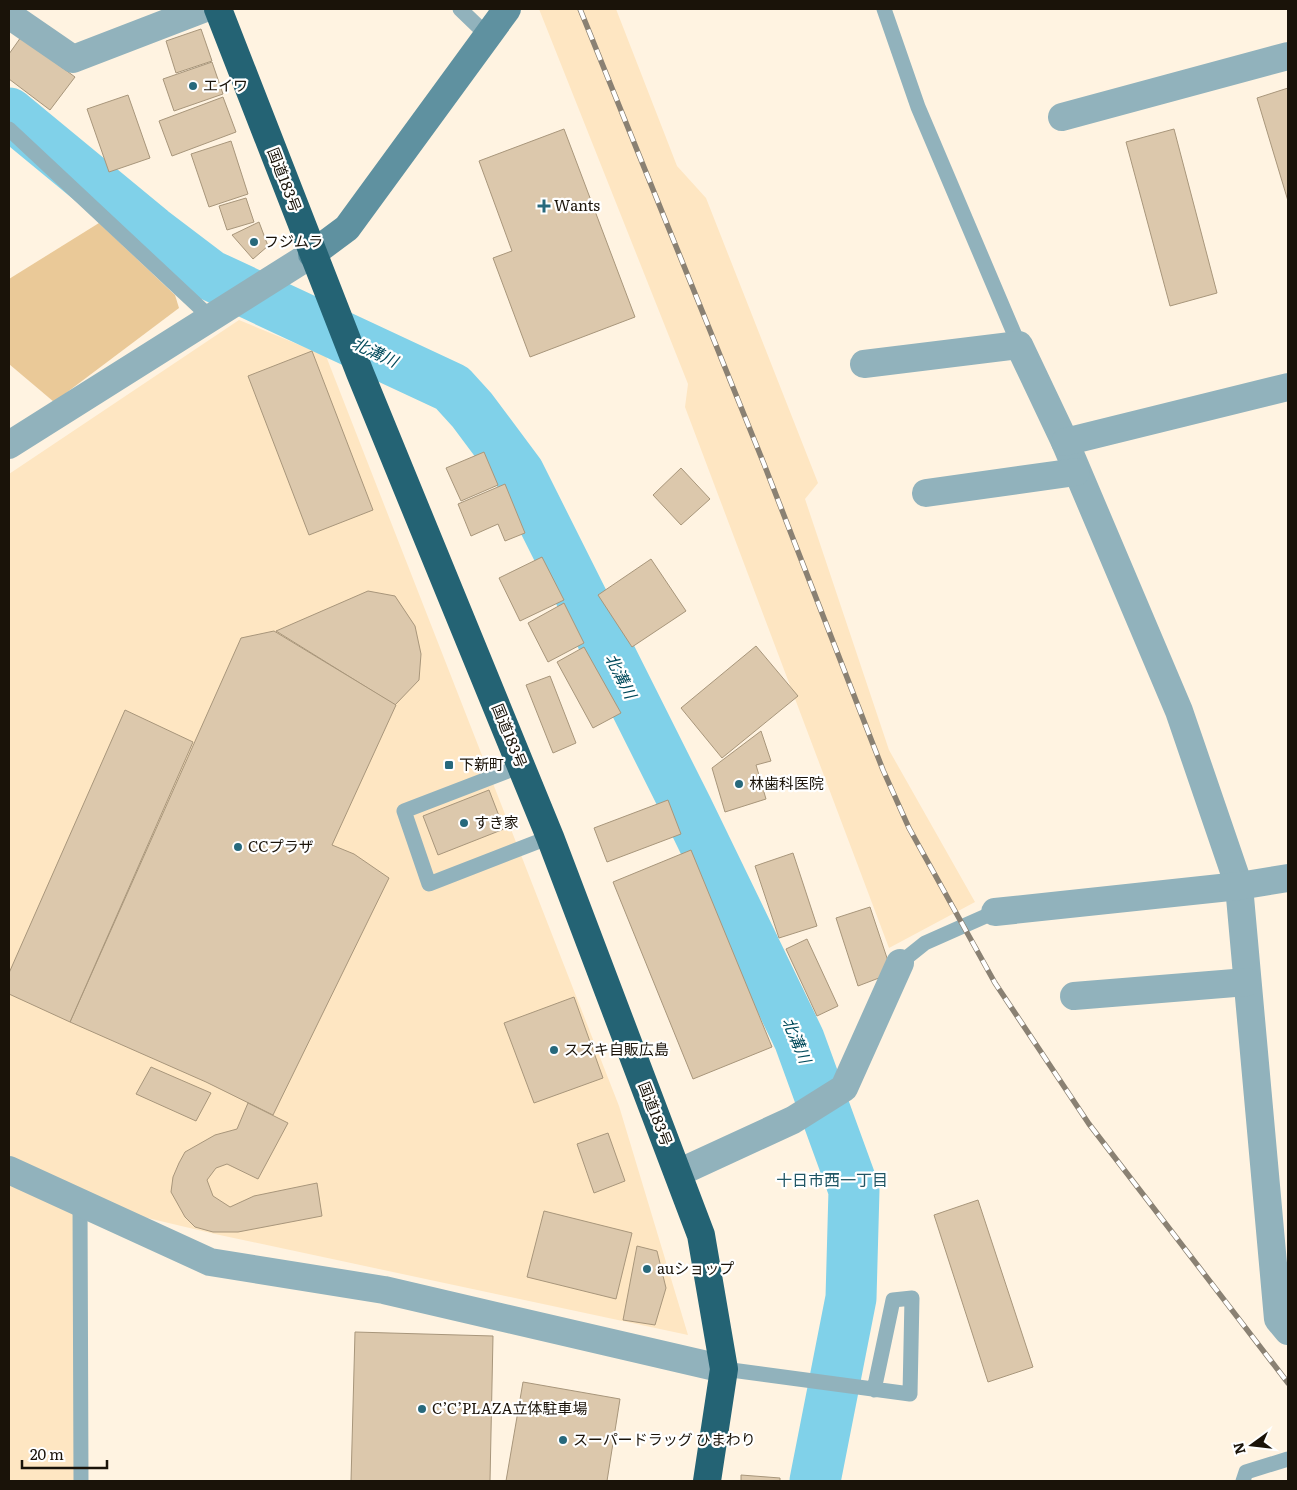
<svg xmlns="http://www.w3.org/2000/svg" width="1297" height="1490" font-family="Literata,'Noto Sans JP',serif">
	<rect width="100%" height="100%" fill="#fff3e1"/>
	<g fill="#fee6c2">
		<path d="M539,9h77l61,157 29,32 112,285 -13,16 84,251 86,152 -86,46 -204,-541 3,-23z"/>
		<path d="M239,320l87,36 293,750 69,229 -473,-101 -135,-32 6,279h-77v-1007z"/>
	</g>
	<path fill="#eac998" d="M99,223l76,72 4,13 -125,94 -45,-38v-85z"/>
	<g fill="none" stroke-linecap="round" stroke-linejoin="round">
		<path stroke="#80d1e9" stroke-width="51" d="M9,113l143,118 58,44 242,113 20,22 47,63 168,335 112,231 55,151 -3,108 -36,183"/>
	</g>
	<g fill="#dcc8ac" stroke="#a8967b">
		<path d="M201,29l11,32 -36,12 -10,-32z"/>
		<path d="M21,37l54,40 -25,33 -41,-31v-25z"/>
		<path d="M212,62l11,32 -49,17 -11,-32z"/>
		<path d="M1288,88v113l-31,-103z"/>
		<path d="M128,95l22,63 -41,14 -22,-63z"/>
		<path d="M223,97l13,35 -64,24 -13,-35z"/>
		<path d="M564,129l71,188 -105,40 -37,-99 19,-7 -33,-90z"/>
		<path d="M1174,129l43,164 -47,13 -44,-164z"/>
		<path d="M231,141l17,53 -39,13 -18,-53z"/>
		<path d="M246,198l8,24 -27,8 -8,-24z"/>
		<path d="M259,222l9,24 -15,13 -21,-24z"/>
		<path d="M312,351l61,159 -64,25 -61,-159z"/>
		<path d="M484,452l14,33 -37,16 -15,-33z"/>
		<path d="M681,468l29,31 -29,26 -28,-30z"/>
		<path d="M505,484l20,49 -20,8 -7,-17 -27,12 -13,-32z"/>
		<path d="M542,557l22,43 -44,21 -21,-43z"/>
		<path d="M651,559l35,52 -54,36 -34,-52z"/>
		<path d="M368,591l27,5 20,30 6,28 -2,26 -24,25 -119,-74z"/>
		<path d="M564,603l20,40 -36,19 -20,-39z"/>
		<path d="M274,631l122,74 -64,140 22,9 35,24 -116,237 -67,-33 -136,-60 171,-384z"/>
		<path d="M756,646l42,50 -76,62 -41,-50z"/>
		<path d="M584,647l37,66 -28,15 -36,-66z"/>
		<path d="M550,676l26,67 -23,10 -27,-68z"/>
		<path d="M125,710l68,32 -123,280 -61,-28v-21z"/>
		<path d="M761,731l10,30 -15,4 10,34 -41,13 -13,-44z"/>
		<path d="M489,790l15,39 -66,26 -15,-39z"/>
		<path d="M668,800l13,34 -74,28 -13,-34z"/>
		<path d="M691,850l81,197 -79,32 -80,-197z"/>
		<path d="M793,853l24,73 -38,12 -24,-72z"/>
		<path d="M870,907l22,66 -34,13 -22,-68z"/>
		<path d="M807,939l31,67 -21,10 -31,-67z"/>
		<path d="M574,997l29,81 -69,25 -30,-80z"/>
		<path d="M151,1067l60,26 -15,28 -60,-27z"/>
		<path d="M248,1103l40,20 -30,56 -31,-15 -11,4 -9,12 6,16 17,11 24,-11 63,-13 5,33 -84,16h-25l-18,-5 -10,-10 -14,-25 2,-15 6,-14 6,-11 30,-17 22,-6z"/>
		<path d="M608,1133l17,48 -31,12 -17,-49z"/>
		<path d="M978,1200l55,167 -45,15 -54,-167z"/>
		<path d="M544,1211l88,22 -16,66 -89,-22z"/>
		<path d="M637,1246l20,5 9,37 -11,37 -32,-5z"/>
		<path d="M355,1332l138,4 -3,145h-139z"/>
		<path d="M523,1382l97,17 -13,82h-101z"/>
		<path d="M741,1475l39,3v3h-39z"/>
	</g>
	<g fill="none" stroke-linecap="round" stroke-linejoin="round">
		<g stroke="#91b2bc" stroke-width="15">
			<path d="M460,9l27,26"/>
			<path d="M884,9l34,98 101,238"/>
			<path d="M9,129l202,189"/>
			<path d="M521,766l-117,45 25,73 121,-47"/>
			<path d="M900,963l25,-20 70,-31"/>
			<path d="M80,1201l1,280"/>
			<path d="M724,1369l186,25 2,-96 -19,2 -19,90"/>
			<path d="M1243,1481l3,-9 42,-13"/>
		</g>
		<g stroke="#91b2bc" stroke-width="28">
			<path d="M9,15l64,44 130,-50"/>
			<path d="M1062,117l226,-61"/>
			<path d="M864,364l155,-19 46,97 114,269 60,175 39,433 10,12"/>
			<path d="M1065,442l223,-55"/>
			<path d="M9,445l303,-191"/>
			<path d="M926,493l150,-21"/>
			<path d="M995,912l244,-26 49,-8"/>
			<path d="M1074,996l173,-14"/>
			<path d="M9,1170l201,92 174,28 340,79"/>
			<path d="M678,1173l115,-53 51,-32 56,-125"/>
		</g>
		<path stroke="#5f91a0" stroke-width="28" d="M312,254l35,-26 160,-219"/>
		<path stroke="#246374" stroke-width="28" d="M218,9l142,364 190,464 151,398 23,134 -17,112"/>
		<defs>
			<path id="rail" d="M580,9l184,455 119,306 26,58 86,155 94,141 199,259"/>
		</defs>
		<use href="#rail" stroke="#8a8173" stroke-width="5.5"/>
		<use href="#rail" stroke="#fff" stroke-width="4" stroke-dasharray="11" stroke-linecap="butt"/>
	</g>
	<g fill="#27697c" stroke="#fff" stroke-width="2">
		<circle cx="193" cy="86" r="5"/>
		<path d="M541.5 198.5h5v5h5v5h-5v5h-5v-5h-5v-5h5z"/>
		<circle cx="254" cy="242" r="5"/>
		<rect x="444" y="760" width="10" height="10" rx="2.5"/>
		<circle cx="739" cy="784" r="5"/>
		<circle cx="464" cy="823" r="5"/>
		<circle cx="238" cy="847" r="5"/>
		<circle cx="554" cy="1050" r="5"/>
		<circle cx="647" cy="1269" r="5"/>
		<circle cx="422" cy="1409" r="5"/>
		<circle cx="563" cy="1440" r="5"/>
	</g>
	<g text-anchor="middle" stroke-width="4.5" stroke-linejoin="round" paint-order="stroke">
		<g font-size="15" fill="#1a1309" stroke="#fff" text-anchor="start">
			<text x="203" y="91">エイワ</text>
			<text x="554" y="211">Wants</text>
			<text x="264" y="247">フジムラ</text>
			<text x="459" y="770">下新町</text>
			<text x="749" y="789">林歯科医院</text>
			<text x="474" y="828">すき家</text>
			<text x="248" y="852">CCプラザ</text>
			<text x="564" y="1055">スズキ自販広島</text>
			<text x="657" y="1274">auショップ</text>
			<text x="432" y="1414">C’C’PLAZA立体駐車場</text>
			<text x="573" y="1445">スーパードラッグ ひまわり</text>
		</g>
		<g font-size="15" fill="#1a1309" stroke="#fff">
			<text transform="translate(284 180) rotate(69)" y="5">国道183号</text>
			<text transform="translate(509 736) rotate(68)" y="5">国道183号</text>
			<text transform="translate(655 1114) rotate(69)" y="5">国道183号</text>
		</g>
		<g font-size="16" font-style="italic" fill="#004a5b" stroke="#fff">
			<text transform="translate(375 352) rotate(25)" y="6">北溝川</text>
			<text transform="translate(621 676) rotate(63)" y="6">北溝川</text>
			<text transform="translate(797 1040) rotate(67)" y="6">北溝川</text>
		</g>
		<g font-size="16" fill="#215664" stroke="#fff">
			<text x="832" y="1186">十日市西一丁目</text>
		</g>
	</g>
	<rect width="1297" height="1490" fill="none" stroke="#1a1309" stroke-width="20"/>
	<g transform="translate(1252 1445) rotate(255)" stroke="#ffffff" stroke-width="4" paint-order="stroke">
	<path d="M0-4L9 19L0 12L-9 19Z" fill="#1a1309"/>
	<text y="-8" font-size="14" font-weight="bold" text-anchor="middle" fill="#1a1309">N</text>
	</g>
	<path d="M22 1460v8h85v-8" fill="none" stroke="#1a1309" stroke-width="2.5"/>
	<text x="30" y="1460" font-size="15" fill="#1a1309" stroke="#ffffff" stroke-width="4" paint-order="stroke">20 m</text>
</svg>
